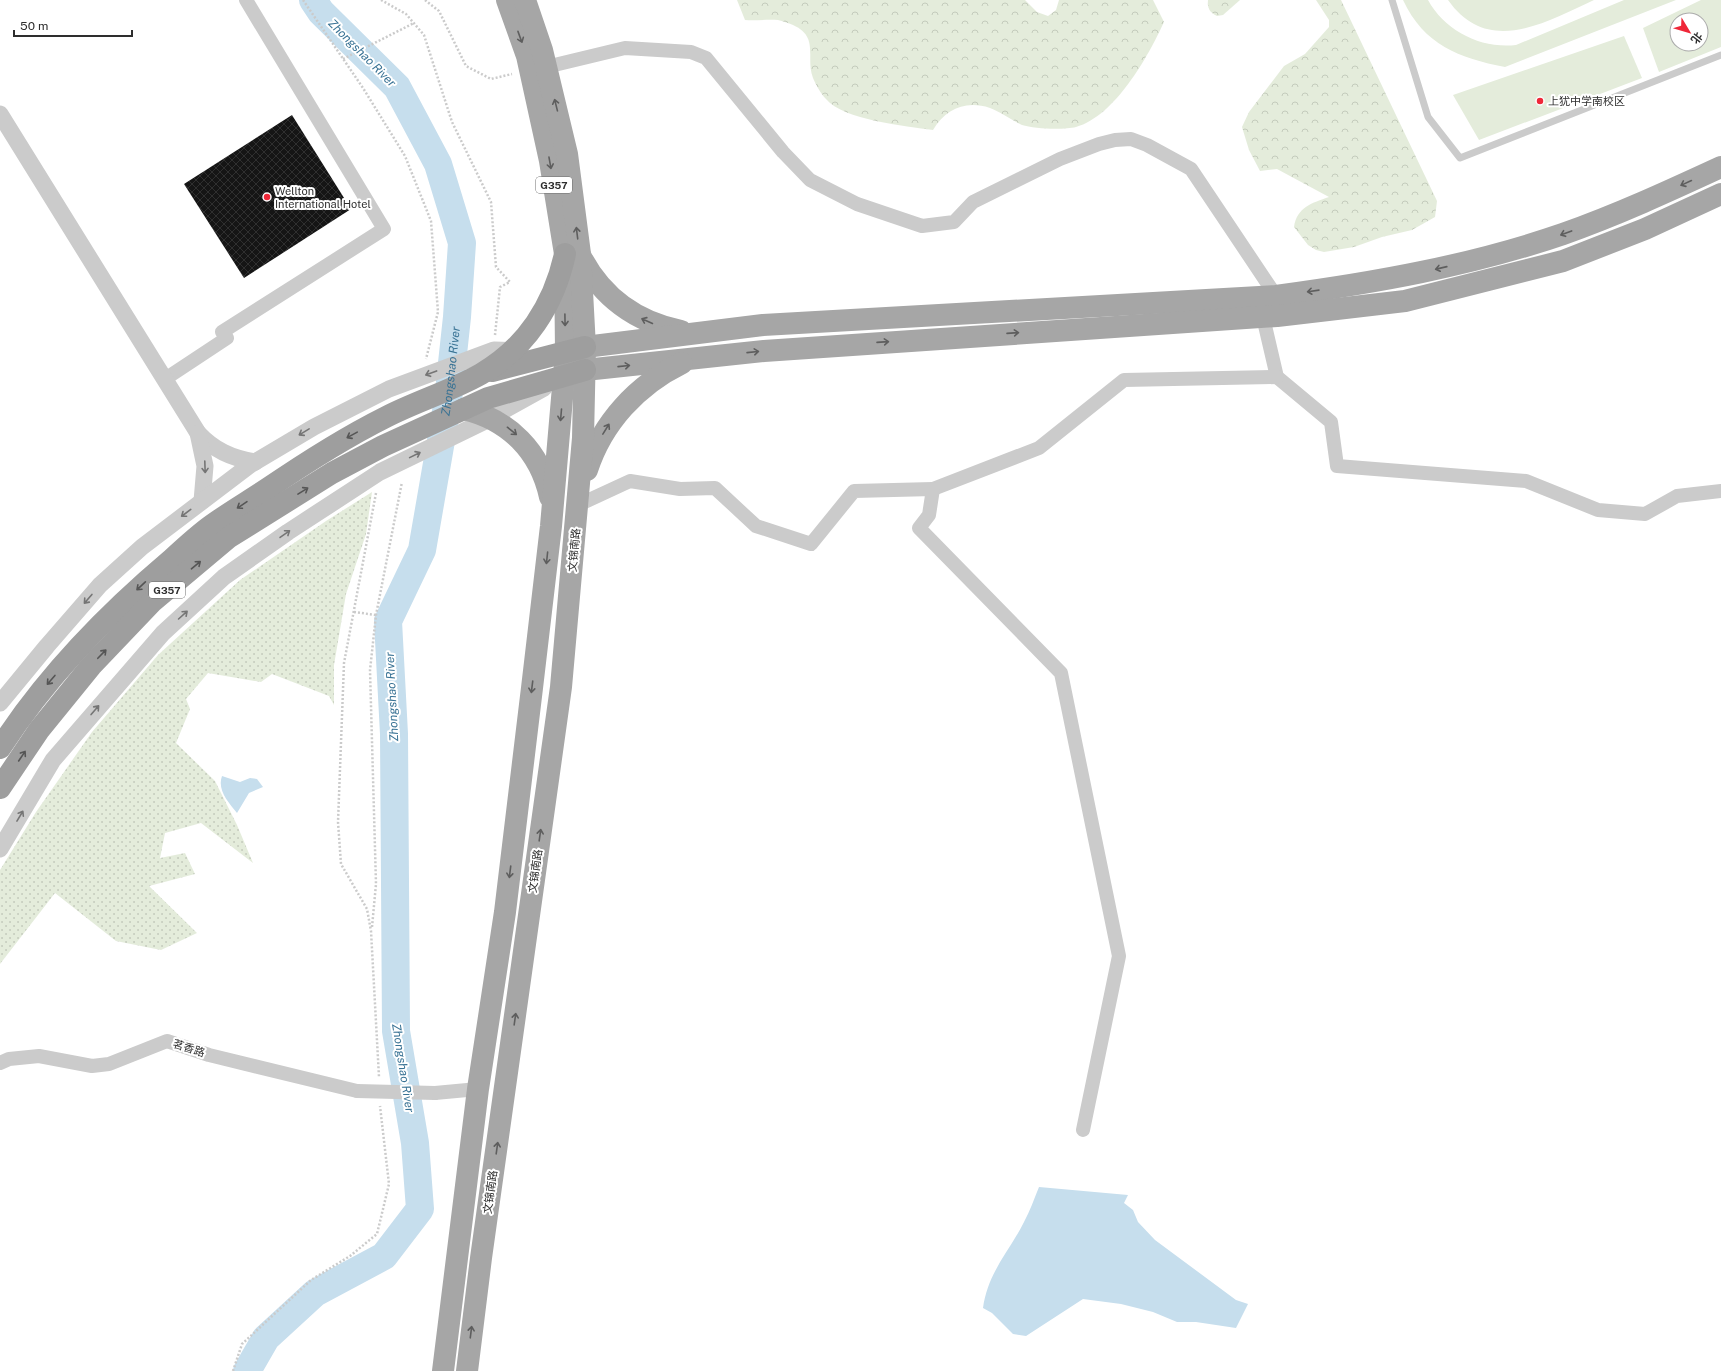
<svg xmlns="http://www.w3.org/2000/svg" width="1721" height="1371" font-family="'Public Sans','Noto Sans SC',sans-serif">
	<defs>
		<pattern id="grass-dots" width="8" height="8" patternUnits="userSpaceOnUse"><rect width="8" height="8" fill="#e4ecdb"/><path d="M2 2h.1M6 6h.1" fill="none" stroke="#c4cbbc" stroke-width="1.8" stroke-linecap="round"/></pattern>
		<pattern id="forest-crowns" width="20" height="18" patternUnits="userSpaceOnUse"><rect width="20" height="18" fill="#e4ecdb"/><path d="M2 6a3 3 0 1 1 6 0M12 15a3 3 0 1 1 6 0" fill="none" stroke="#c4cbbc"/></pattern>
		<pattern id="building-cross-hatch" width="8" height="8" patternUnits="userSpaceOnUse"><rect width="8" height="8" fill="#151515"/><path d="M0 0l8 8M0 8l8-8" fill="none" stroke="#2f2f2f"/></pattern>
	</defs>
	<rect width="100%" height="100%" fill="#fff"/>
	<path fill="url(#grass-dots)" d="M372,492l-6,42 -20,60 -12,71v40l-5,-9 -57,-22 -11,8 -53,-9 -22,26 4,10 -14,34 39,38 22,44 16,38 -52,-40 -36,10 -5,25 25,-5 10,21 -46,12 48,47 -36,17 -45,-9 -61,-48 -55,71v-94l36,-58 56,-80 66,-77 82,-75 86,-59z"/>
	<g fill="url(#forest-crowns)">
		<path d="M737,0h288l12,12 11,4 8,-6 3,-10h94l11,22c-16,35 -49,94 -88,105 -12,3 -42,2 -54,-2 -11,-5 -21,-13 -32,-17 -25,-8 -44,1 -57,22 -27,-4 -90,-10 -107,-31 -5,-5 -10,-14 -13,-21 -8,-20 7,-41 -20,-53 -5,-2 -10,-4 -15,-5 -11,-1 -22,1 -33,0z"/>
		<path d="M1208,0h32l-17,15 -6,1c-7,-3 -10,-8 -9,-16z"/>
		<path d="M1316,0h25l96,201 -2,16 -23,13 -30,7 -28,10 -30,5 -8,-2 -8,-5 -14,-18c3,-20 18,-24 35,-30l-52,-28 -17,2 -11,-21 -7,-23 7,-15 35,-46 21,-12 24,-27v-7z"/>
	</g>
	<g fill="#e4ecdb" fill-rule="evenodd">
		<path d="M1403,0h25c17,31 53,49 88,45l108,-45h52l-171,67c-46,-9 -81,-22 -102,-67z"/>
		<path d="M1448,0h146c-48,22 -106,57 -146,0z"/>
		<path d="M1701,0h20v47l-62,25 -16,-44zM1677,20h24v24h-24z"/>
		<path d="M1624,36l18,42 -163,62 -26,-45z"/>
	</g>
	<g fill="#c6deed">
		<path d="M222,776l18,6 10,-4 7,1 6,8 -14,6 -12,20c-9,-11 -20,-23 -15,-37z"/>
		<path d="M1039,1187l89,8 -4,8 9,7 5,12 17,18 81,60 12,4 -12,24 -40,-6h-19l-24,-10 -32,-8 -38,-5 -57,37 -13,-2 -21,-21 -9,-5c5,-36 26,-56 41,-86 6,-11 10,-23 15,-35z"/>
	</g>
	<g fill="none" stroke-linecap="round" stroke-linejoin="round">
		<path stroke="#c6deed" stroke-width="28" id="s1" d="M247,1371l19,-33 49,-45 69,-37 36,-47 -5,-66 -19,-112 -2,-297 -6,-113 34,-71 26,-150 9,-83 5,-74 -24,-79 -41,-77 -76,-75 -8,-12"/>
	</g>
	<path fill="url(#building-cross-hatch)" d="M292,115l59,94 -107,69 -60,-94z"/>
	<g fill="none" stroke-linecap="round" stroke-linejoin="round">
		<g stroke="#cbcbcb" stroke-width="2.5" stroke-dasharray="2 2" stroke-linecap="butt">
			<path d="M303,0l60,88 42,68 26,65 7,91 -12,47"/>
			<path d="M381,0l25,14 18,21 28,87 39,80 5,65 14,15 -10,5 -5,48"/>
			<path d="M425,0l14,11 27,55 25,13 21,-5"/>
			<path d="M343,59l71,-36"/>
			<path d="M376,493l-32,170 -6,159 3,42 26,45 4,22 8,146"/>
			<path d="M354,612l22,3"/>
			<path d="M372,927l4,-43 -6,-214 6,-55 26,-133"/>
			<path d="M233,1371l9,-27 69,-64 39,-24 27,-22 12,-50 -9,-78"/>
		</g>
		<path stroke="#cbcbcb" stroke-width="7" d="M1392,0l36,117 32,41 261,-103"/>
		<g stroke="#cbcbcb" stroke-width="14">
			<path d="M546,67l79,-19 66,4 15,6 77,94 27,28 47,24 65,22 32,-4 19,-20 87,-43 39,-15 16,-4 16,-1 16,6 44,24 85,127"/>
			<path d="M1263,317l14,60 54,45 6,44 189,15 72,29 47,4 32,-18 44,-5"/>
			<path d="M165,379l62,-41 -5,-6 162,-103 -138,-229"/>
			<path d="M933,489l106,-41 85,-68 153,-3"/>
			<path d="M578,505l52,-24 50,8 35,-1 41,38 55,18 43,-53 79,-2 -4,26 -10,13 142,145 58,283 -36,174"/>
			<path d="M0,1063l9,-4 30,-3 53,10 17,-2 58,-23 42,14 148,36"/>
			<path d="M435,1093l43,-4"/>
		</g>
		<g stroke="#cbcbcb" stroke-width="17">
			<path d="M0,114l198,319c16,17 33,25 57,29"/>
			<path d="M198,433l7,33 -3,35"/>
			<path d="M0,703l47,-57 53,-61 42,-38 108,-82 64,-38 75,-38 105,-39 26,1"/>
			<path d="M0,849l53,-89 110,-127 61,-56 64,-45 92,-60 105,-51 59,-33"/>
		</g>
		<g stroke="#a6a6a6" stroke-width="22">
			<path d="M581,257c21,40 55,65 100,74"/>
			<path d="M585,347l178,-22 513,-29c97,-13 194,-30 287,-62 54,-19 106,-43 158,-67"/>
			<path d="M585,370l179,-19 513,-35 128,-15 158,-40 82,-32 76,-35"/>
			<path d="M464,409c45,11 76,42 86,88"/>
			<path d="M587,470c15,-47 50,-85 95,-107"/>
			<path d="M443,1371l35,-282 27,-177 27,-224 19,-162 15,-174 -1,-98 -15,-93 -23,-105 -20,-56"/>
			<path d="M467,1371l14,-113 80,-571 22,-249 2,-91 -5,-93 -13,-100 -25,-104 -17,-50"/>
		</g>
		<g stroke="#9e9e9e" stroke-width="22">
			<path d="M492,371l93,-24"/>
			<path d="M0,748c46,-71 107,-134 171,-188 13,-12 27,-25 41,-35 18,-13 37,-24 55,-36 38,-26 77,-51 119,-72 31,-16 65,-26 95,-43 45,-26 73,-69 84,-120"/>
			<path d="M0,788l39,-58 52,-64 62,-65 75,-63 104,-65 51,-27 105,-48 97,-28"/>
		</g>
		<path stroke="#cbcbcb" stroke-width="14" d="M357,1091l78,2"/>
	</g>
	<defs><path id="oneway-shaft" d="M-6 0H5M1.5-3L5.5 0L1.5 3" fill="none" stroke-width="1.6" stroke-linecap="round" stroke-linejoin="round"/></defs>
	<g stroke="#5e5e5e">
		<use href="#oneway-shaft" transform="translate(520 37) rotate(70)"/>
		<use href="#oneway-shaft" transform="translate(556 105) rotate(-104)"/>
		<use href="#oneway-shaft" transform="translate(550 163) rotate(80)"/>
		<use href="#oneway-shaft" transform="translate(1686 183) rotate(155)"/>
		<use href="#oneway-shaft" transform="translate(577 233) rotate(-97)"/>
		<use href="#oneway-shaft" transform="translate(1566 233) rotate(160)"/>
		<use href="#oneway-shaft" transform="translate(1441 268) rotate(167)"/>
		<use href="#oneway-shaft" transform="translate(1313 291) rotate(172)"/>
		<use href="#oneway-shaft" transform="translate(565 320) rotate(89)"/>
		<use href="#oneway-shaft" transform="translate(647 321) rotate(-156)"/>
		<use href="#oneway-shaft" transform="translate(1013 333) rotate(-4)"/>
		<use href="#oneway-shaft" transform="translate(883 342) rotate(-4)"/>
		<use href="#oneway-shaft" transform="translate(753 352) rotate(-6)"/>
		<use href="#oneway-shaft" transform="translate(624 366) rotate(-6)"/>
		<use href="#oneway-shaft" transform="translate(561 415) rotate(95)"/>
		<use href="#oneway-shaft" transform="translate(606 429) rotate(-58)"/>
		<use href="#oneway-shaft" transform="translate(512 431) rotate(39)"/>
		<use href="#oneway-shaft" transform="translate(547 558) rotate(96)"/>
		<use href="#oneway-shaft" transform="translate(532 687) rotate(97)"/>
		<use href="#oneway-shaft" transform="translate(540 835) rotate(-82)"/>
		<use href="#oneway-shaft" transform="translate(510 872) rotate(97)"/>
		<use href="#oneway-shaft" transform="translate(515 1019) rotate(-82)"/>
		<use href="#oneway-shaft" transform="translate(497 1148) rotate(-82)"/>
		<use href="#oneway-shaft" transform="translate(471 1332) rotate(-83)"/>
	</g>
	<g stroke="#757575">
		<use href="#oneway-shaft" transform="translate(431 373) rotate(160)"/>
		<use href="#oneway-shaft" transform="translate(304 432) rotate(149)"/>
		<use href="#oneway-shaft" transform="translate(415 455) rotate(-26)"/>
		<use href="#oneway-shaft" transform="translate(205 467) rotate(88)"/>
		<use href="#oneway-shaft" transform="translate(186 513) rotate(143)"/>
		<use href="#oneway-shaft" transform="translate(285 534) rotate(-35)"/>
		<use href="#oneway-shaft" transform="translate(88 599) rotate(131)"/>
		<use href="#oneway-shaft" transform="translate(183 615) rotate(-42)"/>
		<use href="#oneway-shaft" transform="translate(95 710) rotate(-49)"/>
		<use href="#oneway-shaft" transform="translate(20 816) rotate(-59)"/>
	</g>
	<g stroke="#555">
		<use href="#oneway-shaft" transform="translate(352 435) rotate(151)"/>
		<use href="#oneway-shaft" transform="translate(303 491) rotate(-32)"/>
		<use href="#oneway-shaft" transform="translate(242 505) rotate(146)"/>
		<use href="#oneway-shaft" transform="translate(196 565) rotate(-40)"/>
		<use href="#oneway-shaft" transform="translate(141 586) rotate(137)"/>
		<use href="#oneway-shaft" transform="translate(102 654) rotate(-46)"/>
		<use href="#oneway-shaft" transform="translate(51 680) rotate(131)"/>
		<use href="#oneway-shaft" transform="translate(22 756) rotate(-56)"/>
	</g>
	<g fill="#ef2738" stroke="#fff" stroke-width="1.5">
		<circle cx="1540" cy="101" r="4"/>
		<circle cx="267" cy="197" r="4"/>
	</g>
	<g text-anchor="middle" stroke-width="4" stroke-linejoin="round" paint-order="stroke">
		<g fill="#fff" stroke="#6d6d6d" stroke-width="1">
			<rect x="536" y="177" width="36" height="16" rx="3"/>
			<rect x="149" y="582" width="36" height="16" rx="3"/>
		</g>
		<g font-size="10" font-weight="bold" fill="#2e2e2e">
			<text x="554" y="189">G357</text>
			<text x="167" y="594">G357</text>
		</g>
		<g font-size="11" fill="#2e2e2e" stroke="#fff" text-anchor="start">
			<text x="1548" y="105">上犹中学南校区</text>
			<text x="275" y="195">Wellton<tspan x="275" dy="13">International Hotel</tspan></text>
		</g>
		<g font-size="11" fill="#2e2e2e" stroke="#fff">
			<text transform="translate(574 550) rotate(-85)" y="4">文锦南路</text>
			<text transform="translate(535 871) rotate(-82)" y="4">文锦南路</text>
			<text transform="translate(189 1048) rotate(18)" y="4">茗香路</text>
			<text transform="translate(490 1192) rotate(-82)" y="4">文锦南路</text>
		</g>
		<g font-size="12" font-style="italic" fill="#387294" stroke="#fff">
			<text transform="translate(362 53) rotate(45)" y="4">Zhongshao River</text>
			<text dy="4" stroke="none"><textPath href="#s1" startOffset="1092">Zhongshao River</textPath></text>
			<text transform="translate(392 697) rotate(-93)" y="4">Zhongshao River</text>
			<text transform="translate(403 1068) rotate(81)" y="4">Zhongshao River</text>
		</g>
	</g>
	<g transform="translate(1689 32) rotate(128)"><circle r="19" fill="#ffffff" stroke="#ababab"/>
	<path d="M0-3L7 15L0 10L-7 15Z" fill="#ef2738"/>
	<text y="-6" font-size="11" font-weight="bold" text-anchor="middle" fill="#2e2e2e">北</text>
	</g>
	<path d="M14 30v6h118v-6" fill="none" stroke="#2e2e2e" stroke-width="2"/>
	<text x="20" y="30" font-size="12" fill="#2e2e2e" stroke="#ffffff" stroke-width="3" paint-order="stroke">50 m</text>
</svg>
